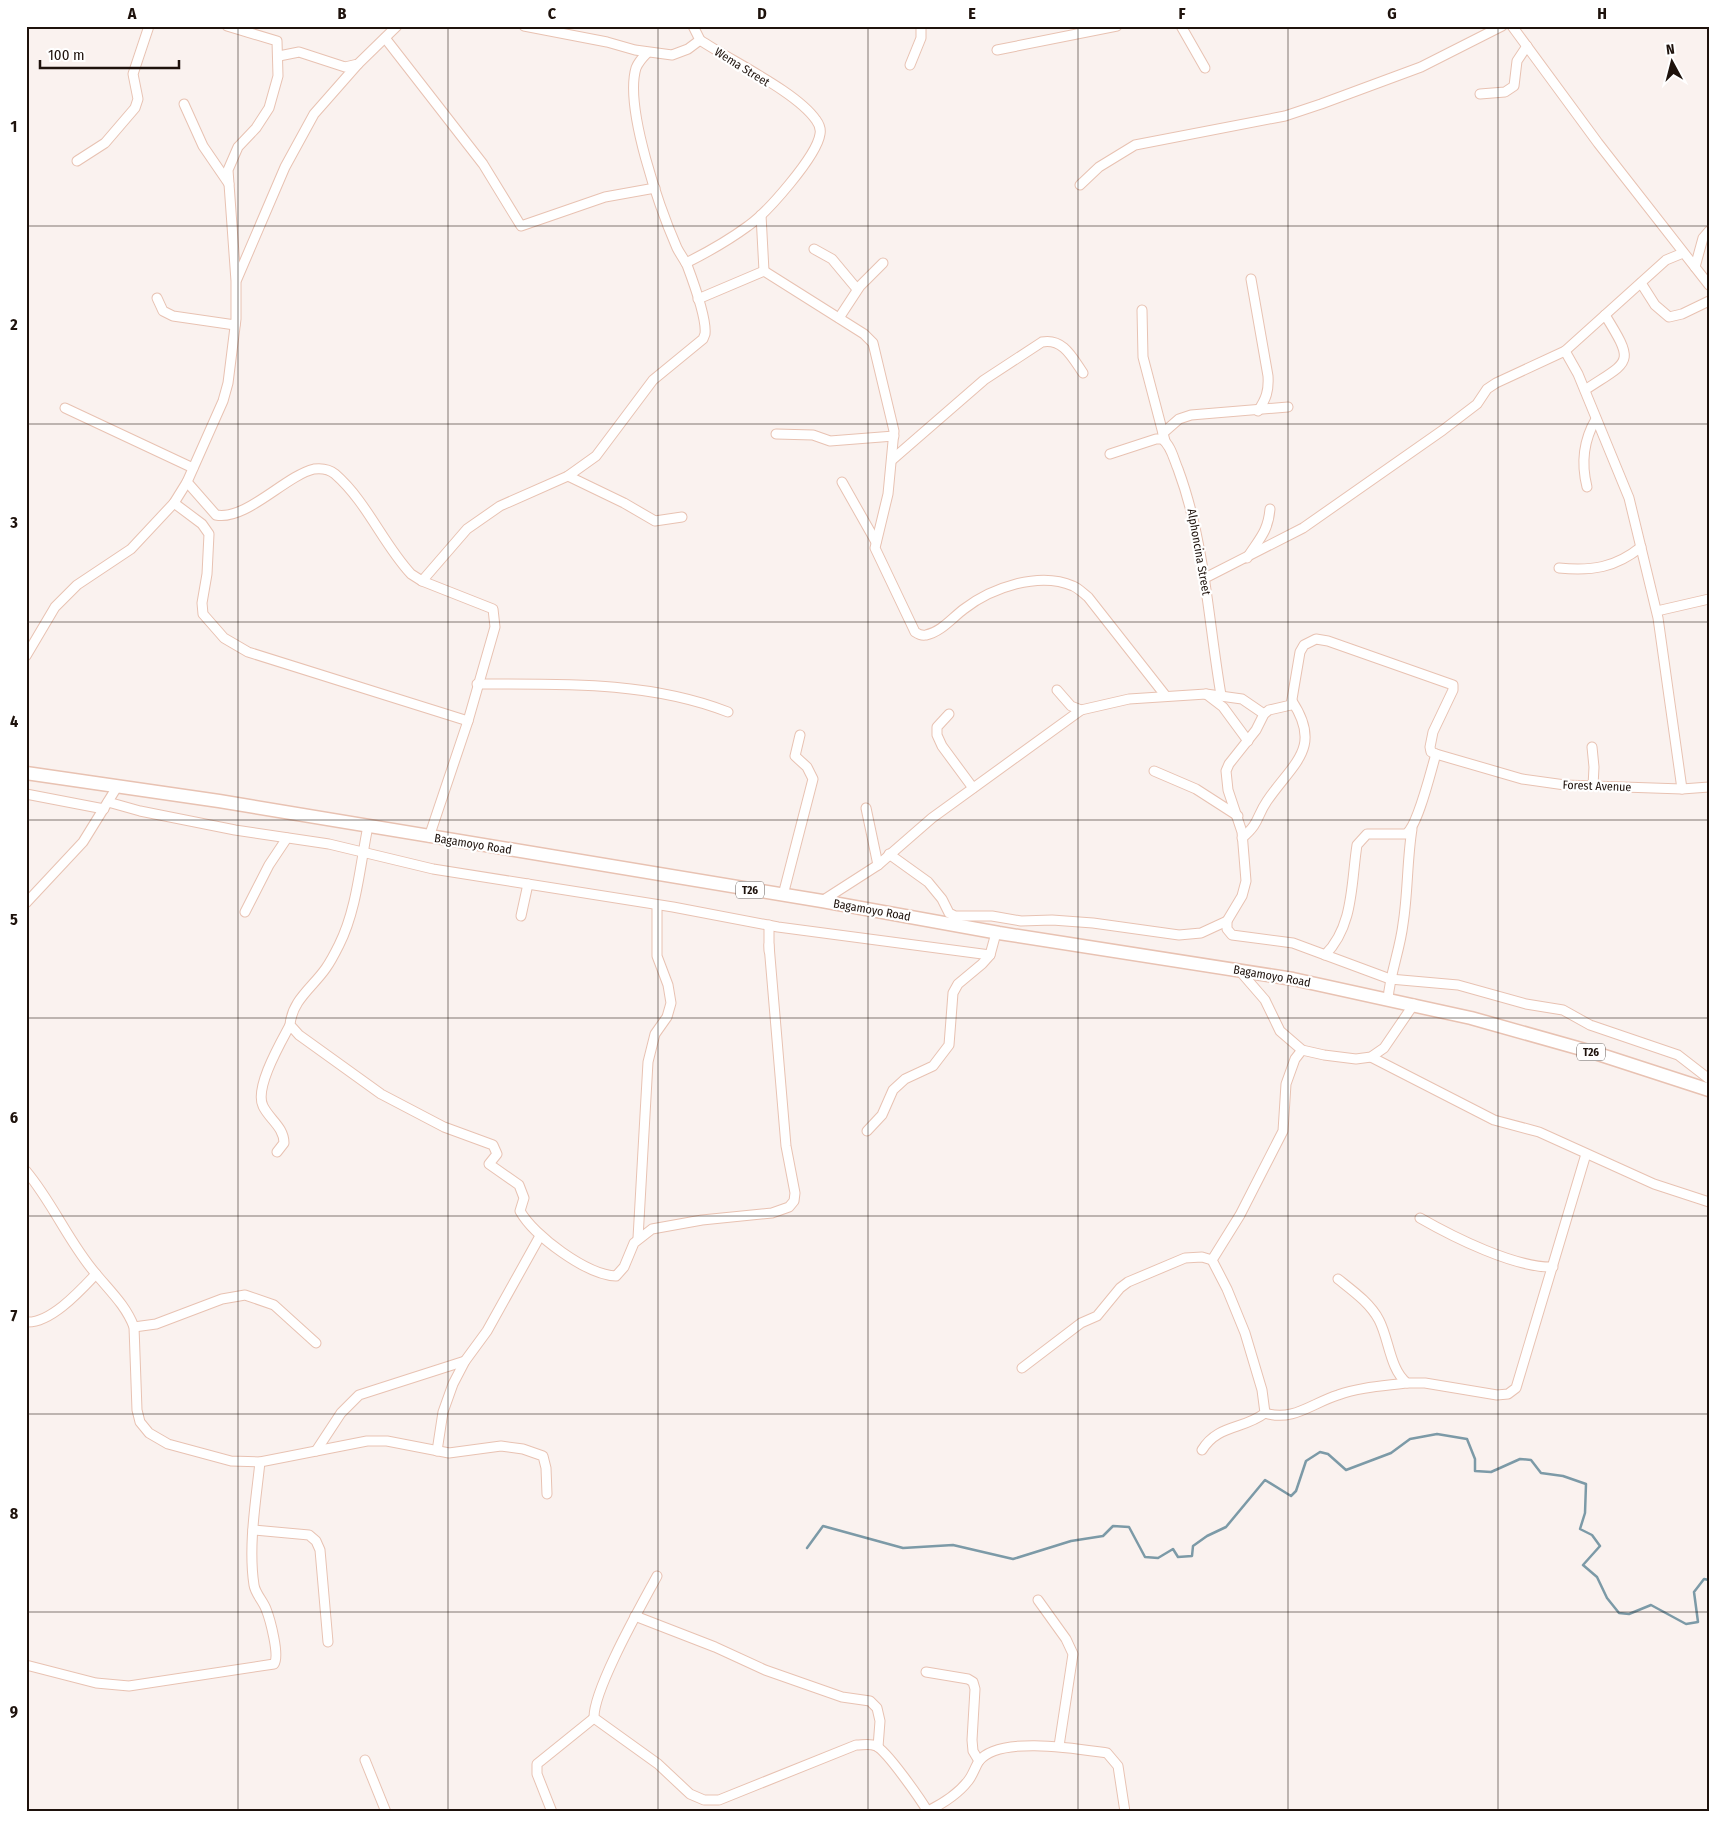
<svg xmlns="http://www.w3.org/2000/svg" width="1735" height="1838" font-family="'Fira Sans Condensed',sans-serif">
	<rect width="100%" height="100%" fill="#faf2ef"/>
	<g fill="none" stroke-linecap="round" stroke-linejoin="round">
		<path stroke="#7c9aa7" stroke-width="2.5" d="M807,1548l16,-22 80,22 50,-3 60,14 58,-18 32,-5 10,-10 16,1 16,30 13,1 15,-9 5,8 14,-1 1,-10 14,-10 19,-9 39,-47 26,16 5,-5 10,-30 14,-9 8,2 18,16 45,-17 19,-14 27,-5 30,5 8,20v12l16,1 29,-13 11,1 10,13 22,3 23,8 -1,29 -5,16 12,6 8,11 -17,19 14,12 10,21 12,15 10,1 22,-9 35,19 12,-2 -4,-30 10,-13 5,1"/>
		<defs>
			<g id="minor">
				<path d="M524,26l83,16 28,8 37,5 16,-6 12,-9"/>
				<path d="M1181,26l24,42"/>
				<path d="M1512,26l86,117 111,142"/>
				<path d="M385,38l98,126 38,62 84,-29 50,-9"/>
				<path d="M997,50l120,-24"/>
				<path d="M279,56l20,-4 46,15 13,-3 39,-38"/>
				<path d="M910,65l11,-27v-12"/>
				<path d="M1480,94l25,-2 9,-6 3,-25 10,-15"/>
				<path d="M184,104l19,42 26,38"/>
				<path d="M77,161l28,-18 30,-35 3,-9 -5,-25 16,-48"/>
				<path d="M1080,185l19,-18 36,-22 150,-29 36,-12 100,-37 81,-41"/>
				<path d="M761,215l3,56"/>
				<path d="M814,249l18,10 25,30"/>
				<path d="M686,263c22,-11 43,-23 62,-37 19,-13 69,-70 72,-92 1,-5 -1,-10 -4,-14 -19,-28 -85,-59 -116,-80l-7,-14"/>
				<path d="M1695,267l8,-29 6,-7"/>
				<path d="M237,279l48,-112 29,-53 44,-50"/>
				<path d="M1251,279l17,97c1,15 -2,23 -10,35"/>
				<path d="M1641,283l14,22 14,12 13,-3 27,-13"/>
				<path d="M157,298l6,13 10,5 62,9"/>
				<path d="M698,299l66,-28 100,63 9,9 21,88 -6,63 -13,54 40,84c3,2 7,4 11,3 15,-3 26,-17 38,-26 27,-21 75,-38 109,-23 5,2 10,7 15,11l77,98"/>
				<path d="M1142,310l1,47 22,84"/>
				<path d="M839,318l21,-32 23,-23"/>
				<path d="M1565,351l13,23 51,124 29,120 24,171"/>
				<path d="M1585,390c45,-30 51,-25 20,-75"/>
				<path d="M65,408l128,60"/>
				<path d="M1163,433l16,-14 12,-4 97,-8"/>
				<path d="M776,434l37,1 17,6 64,-5"/>
				<path d="M1110,454l46,-15h6c9,6 12,21 16,30 27,73 30,150 43,226"/>
				<path d="M893,459l91,-79 58,-38c21,-4 30,15 41,31"/>
				<path d="M568,476l56,27 31,18 27,-4"/>
				<path d="M187,482l29,33c30,6 69,-39 98,-46 8,-1 15,0 21,5 32,28 48,70 76,100l11,7 71,28 2,18 -27,94 -39,116"/>
				<path d="M842,482l34,60"/>
				<path d="M1587,487c-6,-24 -4,-46 9,-68"/>
				<path d="M174,503l28,21 7,10 -2,40 -5,29 1,11 21,24 24,14 220,69"/>
				<path d="M1247,558c12,-19 21,-26 23,-49"/>
				<path d="M1559,568c33,3 56,0 82,-21"/>
				<path d="M1205,578l98,-50 140,-98 34,-26 10,-15 9,-6 69,-32 101,-91 17,-7"/>
				<path d="M422,581l45,-52 33,-23 68,-30 28,-20 57,-76 50,-41 2,-5c2,-16 -12,-53 -18,-69 -3,-6 -7,-11 -10,-17 -17,-39 -53,-140 -41,-180 2,-5 7,-11 11,-15"/>
				<path d="M1657,611l52,-12"/>
				<path d="M26,656l29,-49 22,-22 54,-36 43,-46 13,-21 36,-81 5,-18 8,-64v-38l-8,-111 10,-23 18,-19 13,-20 9,-32 -1,-35 -50,-15"/>
				<path d="M477,684c84,0 172,-3 251,28"/>
				<path d="M1057,690l14,16 10,4 48,-11 77,-5 36,5 22,15"/>
				<path d="M1206,694l17,13 25,34"/>
				<path d="M949,714l-12,13v8l5,11 31,42"/>
				<path d="M1592,747l2,20 -1,19"/>
				<path d="M1154,771l42,18 42,27"/>
				<path d="M1709,787l-27,2 -117,-4 -43,-6 -86,-25 -5,-2 -1,-5 3,-15 20,-42v-5l-125,-44 -12,-2 -12,6 -4,7 -9,53 -22,5 -5,4 -8,16 -27,34 -3,7 2,19 14,42 4,49 -4,15 -15,25v8l5,6 61,8 97,36 68,6 68,19 37,6 27,15 88,30 31,24"/>
				<path d="M26,794l78,15"/>
				<path d="M108,802l32,9 95,19 94,14 104,25 240,38 105,20 212,28"/>
				<path d="M866,808l12,57"/>
				<path d="M368,826c-8,39 -11,83 -29,119 -4,8 -8,16 -13,23 -13,19 -34,32 -36,57l9,10 82,59 63,33 49,18 4,9 -8,10 30,21 5,13 -4,13c14,25 67,64 96,65l8,-9 10,-24 18,-14 50,-9 70,-7 17,-6 5,-6 1,-8 -9,-47 -17,-201"/>
				<path d="M1242,838c18,-15 14,-21 25,-37 26,-38 56,-53 25,-100"/>
				<path d="M889,854l39,28 14,17 7,14 6,3h37l29,5 31,-1 41,3 86,12 22,-2 26,-12"/>
				<path d="M783,895l30,-116 -6,-12 -12,-11 5,-21"/>
				<path d="M822,901l56,-36 54,-47 149,-108"/>
				<path d="M26,903l57,-61 34,-55"/>
				<path d="M245,912l24,-47 18,-27"/>
				<path d="M521,916l7,-32"/>
				<path d="M769,951v-26"/>
				<path d="M1325,955c29,-29 26,-72 32,-110l10,-11h39c12,-8 25,-64 30,-80"/>
				<path d="M1239,970l26,30 15,31 22,19 22,5 32,4 15,-2 13,-9 30,-44"/>
				<path d="M1388,999c2,-26 12,-49 15,-75 5,-31 4,-64 9,-95"/>
				<path d="M1371,1057l123,63 45,12 115,52 55,18"/>
				<path d="M867,1131l15,-16 11,-25 12,-11 28,-13 16,-21 4,-52 5,-9 24,-20 8,-9 6,-22"/>
				<path d="M277,1152l7,-9c0,-16 -15,-24 -21,-37 -9,-18 18,-64 27,-81"/>
				<path d="M26,1171c27,32 43,72 70,103 15,18 30,32 38,53l3,83 3,12 9,11 19,11 63,17 29,1 107,-21h20l62,12 52,-7 22,3 20,7 3,12 1,26"/>
				<path d="M1420,1218c33,19 95,50 133,49"/>
				<path d="M638,1238l10,-176 7,-28 12,-17 4,-14 -3,-18 -11,-29v-51"/>
				<path d="M1338,1279c15,12 32,24 41,41 10,19 11,50 28,63h18l72,12 11,-1 8,-6 70,-234"/>
				<path d="M26,1322c24,2 54,-31 70,-48"/>
				<path d="M134,1327l22,-3 66,-25 23,-4 29,10 42,38"/>
				<path d="M1022,1368l59,-45 16,-7 23,-28 8,-6 57,-24 17,-1 10,3"/>
				<path d="M1265,1413c28,9 47,-10 73,-18 22,-8 46,-9 69,-12"/>
				<path d="M1202,1450c16,-26 41,-20 63,-37l-3,-23 -17,-57 -18,-44 -15,-29 28,-45 43,-84 3,-47 9,-25 7,-9"/>
				<path d="M316,1451l25,-38 18,-18 106,-34"/>
				<path d="M437,1451l6,-39 10,-28 12,-23 22,-30 53,-95"/>
				<path d="M253,1530l56,5 7,6 4,9 8,92"/>
				<path d="M657,1576c-15,28 -64,114 -63,142l64,46 32,30 14,6h15l137,-55c7,0 14,-2 20,1 11,5 45,54 52,66"/>
				<path d="M1038,1600l28,39 7,15 -14,92"/>
				<path d="M635,1616l80,31 50,23 77,27 28,4 7,7 3,13 -2,26"/>
				<path d="M26,1665l70,18 33,3 145,-22c6,-8 -4,-45 -8,-55 -3,-8 -11,-16 -12,-24 -6,-39 2,-85 6,-123"/>
				<path d="M926,1672l42,7 5,3 2,7 -3,51 1,11 6,10"/>
				<path d="M365,1760l21,52"/>
				<path d="M928,1811c14,-7 30,-17 40,-30 5,-6 7,-14 11,-20 20,-26 100,-12 128,-8l11,13 7,46"/>
				<path d="M552,1812l-15,-38v-10l57,-46"/>
			</g>
			<path id="highway" d="M26,773l193,28 603,100 177,32 294,46 178,39 121,34 117,38"/>
		</defs>
		<use href="#minor" stroke="#e8c2b2" stroke-width="11"/>
		<use href="#highway" stroke="#e8c2b2" stroke-width="15"/>
		<use href="#minor" stroke="#fff" stroke-width="9"/>
		<use href="#highway" stroke="#fff" stroke-width="12"/>
	</g>
	<path fill="none" stroke="#1e120c" stroke-width="1" stroke-opacity="0.55" d="M238,26v1786M448,26v1786M658,26v1786M868,26v1786M1078,26v1786M1288,26v1786M1498,26v1786M26,226h1683M26,424h1683M26,622h1683M26,820h1683M26,1018h1683M26,1216h1683M26,1414h1683M26,1612h1683"/>
	<g text-anchor="middle" stroke-width="4.5" stroke-linejoin="round" paint-order="stroke">
		<g fill="#fff" stroke="#625955" stroke-width="1">
			<rect x="736" y="881.5" width="28" height="17" rx="4"/>
			<rect x="1577" y="1043.5" width="28" height="17" rx="4"/>
		</g>
		<g font-size="11" font-weight="bold" fill="#1e120c">
			<text x="750" y="894">T26</text>
			<text x="1591" y="1056">T26</text>
		</g>
		<g font-size="12" fill="#1e120c" stroke="#fff">
			<text transform="translate(742 67) rotate(32)" y="4">Wema Street</text>
			<text transform="translate(1199 552) rotate(80)" y="4">Alphoncina Street</text>
			<text transform="translate(1597 786) rotate(2)" y="4">Forest Avenue</text>
			<text transform="translate(473 844) rotate(9)" y="4">Bagamoyo Road</text>
			<text transform="translate(872 910) rotate(10)" y="4">Bagamoyo Road</text>
			<text transform="translate(1272 976) rotate(10)" y="4">Bagamoyo Road</text>
		</g>
	</g>
	<rect width="1735" height="1838" fill="none" stroke="#ffffff" stroke-width="55"/>
	<g transform="translate(1672 62) rotate(353)" stroke="#ffffff" stroke-width="4" paint-order="stroke">
	<path d="M0-4L9 19L0 12L-9 19Z" fill="#1e120c"/>
	<text y="-8" font-size="14" font-weight="bold" text-anchor="middle" fill="#1e120c">N</text>
	</g>
	<path d="M40 60v8h139v-8" fill="none" stroke="#1e120c" stroke-width="2.5"/>
	<text x="48" y="60" font-size="15" fill="#1e120c" stroke="#ffffff" stroke-width="4" paint-order="stroke">100 m</text>
	<rect x="28" y="28" width="1680" height="1782" fill="none" stroke="#1e120c" stroke-width="2"/>
	<g font-size="16" text-anchor="middle" font-weight="bold" fill="#1e120c">
		<text x="132" y="19">A</text>
		<text x="342" y="19">B</text>
		<text x="552" y="19">C</text>
		<text x="762" y="19">D</text>
		<text x="972" y="19">E</text>
		<text x="1182" y="19">F</text>
		<text x="1392" y="19">G</text>
		<text x="1602" y="19">H</text>
		<text x="14" y="132">1</text>
		<text x="14" y="330">2</text>
		<text x="14" y="528">3</text>
		<text x="14" y="727">4</text>
		<text x="14" y="925">5</text>
		<text x="14" y="1123">6</text>
		<text x="14" y="1321">7</text>
		<text x="14" y="1519">8</text>
		<text x="14" y="1717">9</text>
	</g>
</svg>
